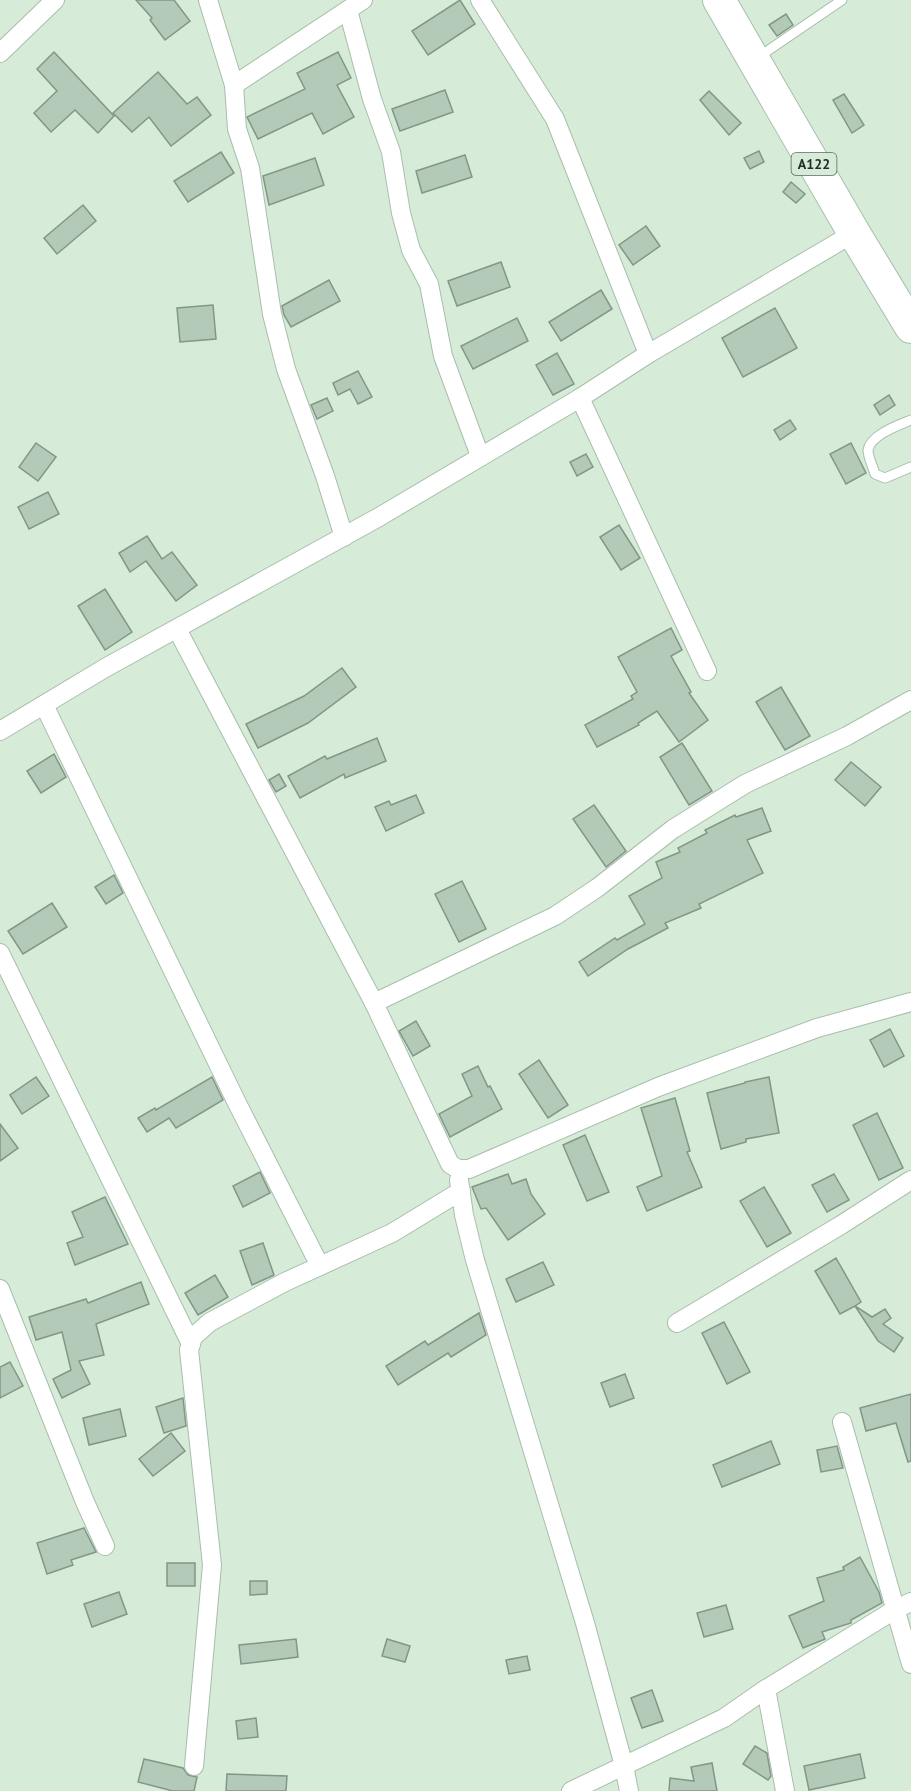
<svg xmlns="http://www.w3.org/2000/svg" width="911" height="1791" font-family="'PT Sans',sans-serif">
	<rect width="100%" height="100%" fill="#d6ecd9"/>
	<g fill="#b4cab8" stroke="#829786" stroke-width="1.5">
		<path d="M136,0h38l16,21 -25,19 -15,-20 2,-2z"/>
		<path d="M460,0l15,24 -47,31 -16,-24z"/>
		<path d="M786,14l7,11 -16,11 -8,-11z"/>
		<path d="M54,52l60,64 -16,17 -23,-23 -24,22 -17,-19 23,-22 -20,-22z"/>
		<path d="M338,52l13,26 -14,7 17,32 -31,17 -11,-21 -54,26 -11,-22 58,-28 -8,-16z"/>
		<path d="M158,72l29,32 10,-7 14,18 -40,31 -22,-29 -17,15 -19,-19z"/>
		<path d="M445,90l8,22 -53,19 -8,-22z"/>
		<path d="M709,91l32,32 -12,12 -29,-35z"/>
		<path d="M844,94l20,31 -12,8 -19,-33z"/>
		<path d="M759,151l5,11 -14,7 -6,-11z"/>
		<path d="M221,152l13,21 -46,29 -14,-21z"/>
		<path d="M465,155l7,22 -50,16 -6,-22z"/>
		<path d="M315,158l9,27 -55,20 -6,-29z"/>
		<path d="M791,182l14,12 -9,9 -13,-11z"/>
		<path d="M83,205l13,16 -39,33 -13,-16z"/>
		<path d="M646,226l14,20 -27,19 -14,-20z"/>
		<path d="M501,262l9,25 -53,19 -9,-25z"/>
		<path d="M329,280l11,21 -49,26 -7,-12 -2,-9z"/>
		<path d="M601,290l11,19 -51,32 -12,-19z"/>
		<path d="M213,305l3,34 -36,3 -3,-34z"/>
		<path d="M775,308l22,40 -54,29 -21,-39z"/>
		<path d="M517,318l11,23 -55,28 -12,-23z"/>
		<path d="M557,353l17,31 -21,11 -17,-30z"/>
		<path d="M358,371l14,26 -14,7 -8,-15 -12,6 -5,-12z"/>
		<path d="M889,395l6,10 -15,10 -6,-10z"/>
		<path d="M327,398l6,13 -16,8 -6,-14z"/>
		<path d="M790,420l6,9 -16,11 -6,-10z"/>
		<path d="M36,443l20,14 -18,24 -19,-14z"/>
		<path d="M851,443l15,30 -20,11 -16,-30z"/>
		<path d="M586,454l7,13 -16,9 -7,-14z"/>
		<path d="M48,492l11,22 -30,15 -11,-22z"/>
		<path d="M619,525l21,33 -19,12 -21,-33z"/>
		<path d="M147,536l15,23 10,-7 25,33 -21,16 -30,-40 -16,11 -11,-19z"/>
		<path d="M105,589l27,43 -27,18 -27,-44z"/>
		<path d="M671,628l11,22 -11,6 20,36 -2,1 19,27 -29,22 -22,-31 -19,12 1,2 -42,22 -12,-22 48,-26 -2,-3 6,-4 -19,-35z"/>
		<path d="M342,668l14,19 -48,36 -50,25 -12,-24 58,-28z"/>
		<path d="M781,687l29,49 -25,14 -29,-48z"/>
		<path d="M377,738l9,23 -41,17 -1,-4 -44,24 -12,-22 37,-20 2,3z"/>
		<path d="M682,743l30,48 -23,14 -29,-48z"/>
		<path d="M54,754l12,23 -25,16 -14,-22z"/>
		<path d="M851,762l30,25 -16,19 -30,-26z"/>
		<path d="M279,774l7,12 -10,6 -7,-12z"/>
		<path d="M416,795l8,18 -38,18 -11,-24 14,-6 2,4z"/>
		<path d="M594,805l32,46 -20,16 -33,-48z"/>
		<path d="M762,808l9,23 -24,9 16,33 -64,31 2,4 -36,15 3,5 -40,21 -40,27 -9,-14 36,-24 2,2 28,-16 -16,-28 33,-18 -6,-16 24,-10 -2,-4 29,-15 -2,-3 30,-15 1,2z"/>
		<path d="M114,875l9,18 -17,11 -11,-17z"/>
		<path d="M462,881l24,48 -27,13 -24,-48z"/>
		<path d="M52,903l15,24 -44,27 -15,-23z"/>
		<path d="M416,1021l14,25 -17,10 -14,-25z"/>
		<path d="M890,1029l14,27 -20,11 -14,-27z"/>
		<path d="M539,1060l29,45 -20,13 -29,-44z"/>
		<path d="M478,1066l10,21 2,-1 12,23 -52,28 -11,-23 33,-18 -10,-22z"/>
		<path d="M36,1077l13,19 -27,18 -12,-19z"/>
		<path d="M212,1077l11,23 -47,28 -7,-10 -22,14 -9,-14 17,-10 1,2z"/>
		<path d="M769,1077l10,56 -33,6v3l-25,7 -14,-56 38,-10v-1z"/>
		<path d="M675,1098l15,53 -3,1 15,35 -55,24 -10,-24 25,-11 -21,-68z"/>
		<path d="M877,1113l26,55 -24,12 -26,-55z"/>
		<path d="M0,1124l18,24 -18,13z"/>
		<path d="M585,1135l24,57 -22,9 -24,-56z"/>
		<path d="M260,1172l10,21 -27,14 -10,-21z"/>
		<path d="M508,1174l4,10 14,-5 5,15 14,20 -37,26 -22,-32 -5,1 -9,-22z"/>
		<path d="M834,1174l15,26 -22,12 -15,-27z"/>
		<path d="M764,1187l27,46 -24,14 -27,-46z"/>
		<path d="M105,1197l23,47 -53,21 -8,-22 16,-6 -11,-25z"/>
		<path d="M263,1243l11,32 -22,10 -12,-34z"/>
		<path d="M836,1258l25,44 -6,4 17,11 13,-8 6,9 -8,6 20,14 -9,14 -16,-11 -23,-35 -15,8 -25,-43z"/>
		<path d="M543,1262l11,23 -38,17 -10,-23z"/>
		<path d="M215,1275l13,22 -30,18 -13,-22z"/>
		<path d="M141,1282l8,22 -53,20 8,31 -25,6 11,23 -28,14 -9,-19 18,-9 -9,-38 -26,8 -7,-23 57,-18 2,4z"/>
		<path d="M479,1313l7,22 -35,22 -3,-4 -50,32 -12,-19 39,-25 3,4z"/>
		<path d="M724,1322l26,50 -23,12 -25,-51z"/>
		<path d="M10,1362l13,24 -23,12v-31z"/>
		<path d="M625,1374l9,24 -24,9 -9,-24z"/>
		<path d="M911,1394v67l-3,1 -12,-39 -30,8 -6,-23z"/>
		<path d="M183,1398l3,28 -22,7 -8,-26z"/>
		<path d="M120,1409l6,27 -37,9 -6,-27z"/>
		<path d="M171,1433l14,18 -32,25 -14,-17z"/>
		<path d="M771,1441l9,23 -58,23 -9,-22z"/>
		<path d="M837,1446l6,22 -22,4 -4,-22z"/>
		<path d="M84,1528l12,24 -25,8 2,5 -26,9 -10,-31z"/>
		<path d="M860,1557l19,35 3,11 -31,17v3l-29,9 3,7 -22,9 -14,-32 35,-15 -7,-23 27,-8 -1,-3z"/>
		<rect x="167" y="1563" width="28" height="23"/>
		<path d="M250,1581h17v13l-17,1z"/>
		<path d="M119,1592l8,22 -35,13 -8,-23z"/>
		<path d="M726,1605l7,24 -29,8 -7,-24z"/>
		<path d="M296,1639l2,18 -57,7 -2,-19z"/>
		<path d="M387,1639l23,7 -5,16 -23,-6z"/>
		<path d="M527,1656l3,14 -21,4 -3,-14z"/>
		<path d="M652,1690l11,31 -21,7 -11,-30z"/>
		<path d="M256,1718l2,19 -20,2 -2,-18z"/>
		<path d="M755,1746l12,7 4,23 -3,4 -25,-16z"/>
		<path d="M860,1754l5,24 -56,12 -5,-24z"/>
		<path d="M144,1759l39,9 5,7 9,2 -3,14h-21l-35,-9z"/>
		<path d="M712,1763l5,28h-48l1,-13 24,3 -3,-14z"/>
		<path d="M227,1774l60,2 -1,15h-60z"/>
	</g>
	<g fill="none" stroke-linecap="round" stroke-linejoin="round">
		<defs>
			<g id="lane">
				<path d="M757,58l85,-58"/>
				<path d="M911,420c-12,5 -41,15 -43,30 0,7 5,17 7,24l10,4 26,-11"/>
			</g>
			<g id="street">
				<path d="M208,0l26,85 129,-85"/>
				<path d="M480,0l75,119 93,235 206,-121"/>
				<path d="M348,10l24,89 19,53 10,61 10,37 18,34 14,72 37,100"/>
				<path d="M0,53l55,-53"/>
				<path d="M234,85l3,44 13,39 22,146 14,55 39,107 19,61"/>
				<path d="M580,398l127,273"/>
				<path d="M177,629l197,374 76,161 8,5h11l189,-82 159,-59 94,-26"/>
				<path d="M44,705l193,398 83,163"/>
				<path d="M0,731l105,-63 274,-151 201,-119 68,-44"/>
				<path d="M0,953l191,391"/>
				<path d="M374,1003l181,-87 42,-28 76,-59 72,-45 102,-48 64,-36"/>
				<path d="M459,1180l5,35 11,45 110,363 39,143 5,25"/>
				<path d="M0,1289l85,213 20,44"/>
				<path d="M677,1323l164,-98 70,-45"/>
				<path d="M842,1422l69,242"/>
				<path d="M766,1689l19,102"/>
				<path d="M194,1766l18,-201 -23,-215 4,-13 17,-15 75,-40 107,-49 69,-42"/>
				<path d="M571,1791l153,-73 42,-29 130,-80 15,-7"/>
			</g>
			<path id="highway" d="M719,0l135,233 57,94"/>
		</defs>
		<use href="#lane" stroke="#a8beab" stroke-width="11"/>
		<use href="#street" stroke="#a8beab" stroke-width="20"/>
		<use href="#highway" stroke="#a8beab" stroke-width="34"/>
		<use href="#lane" stroke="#fff" stroke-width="9"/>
		<use href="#street" stroke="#fff" stroke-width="18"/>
		<use href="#highway" stroke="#fff" stroke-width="32"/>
	</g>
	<g text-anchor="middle" stroke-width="6" stroke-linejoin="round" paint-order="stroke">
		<rect fill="#d6ecd9" stroke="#5a665c" stroke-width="1.5" x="791.5" y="153" width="45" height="22" rx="4.5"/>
		<g font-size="14" font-weight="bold" fill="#252d26">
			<text x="814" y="169">A122</text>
		</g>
	</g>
</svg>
